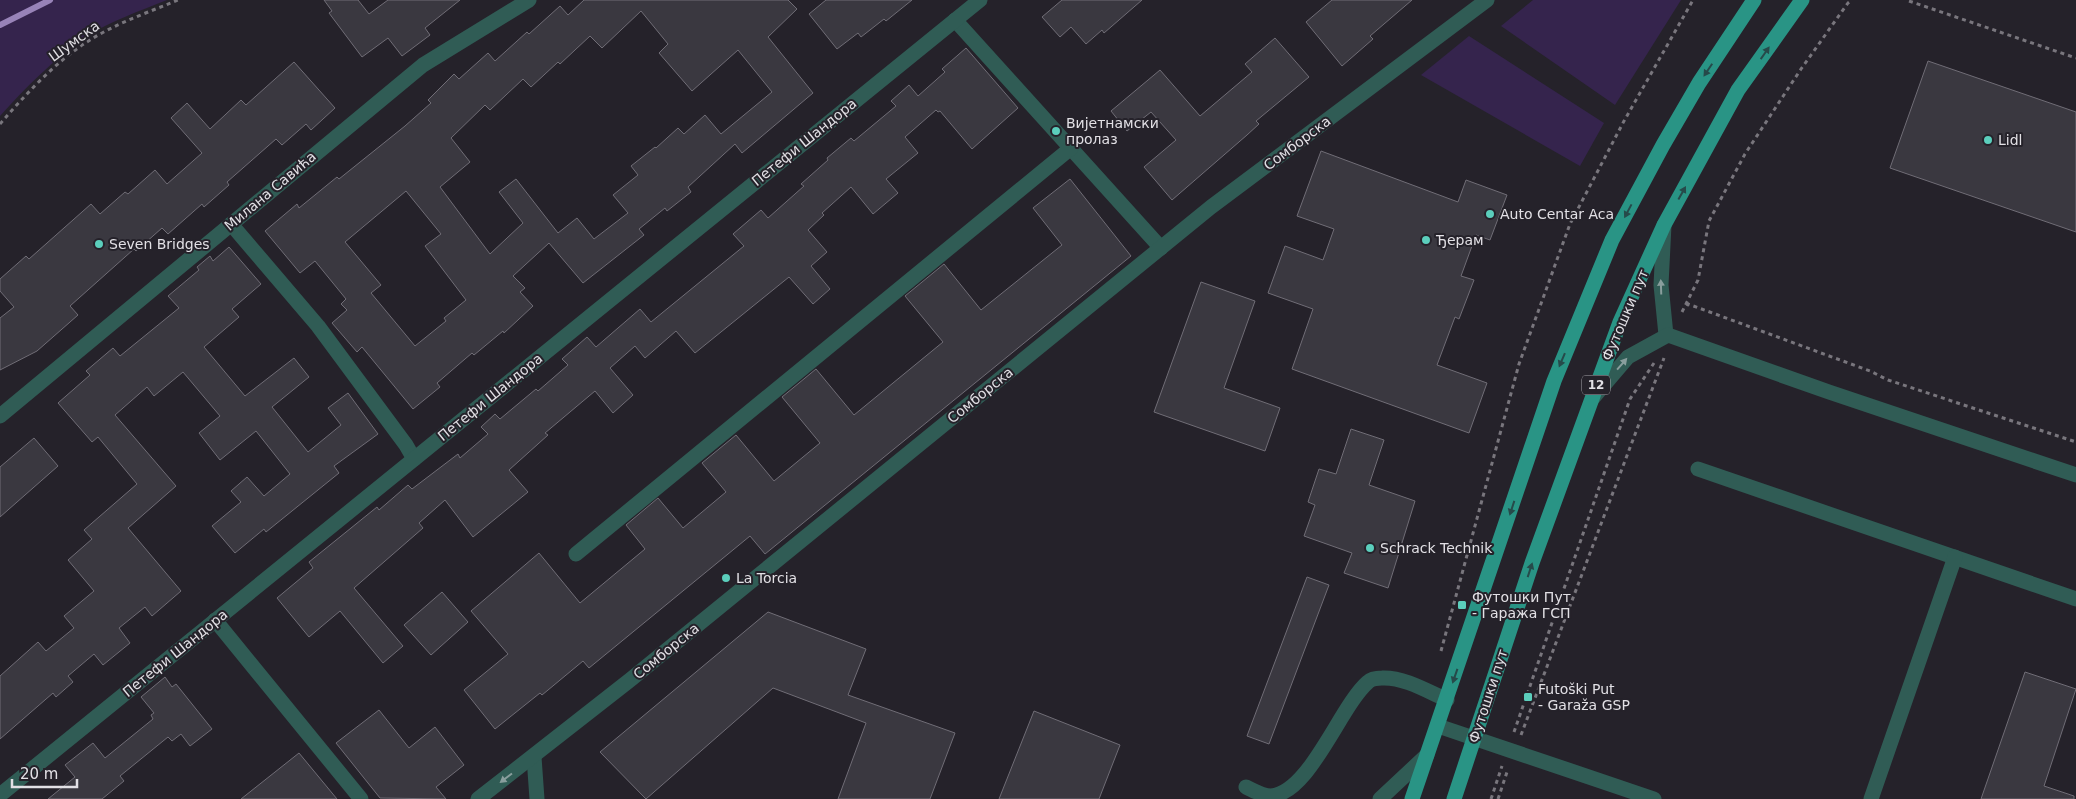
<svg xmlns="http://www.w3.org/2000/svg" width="2076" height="799" font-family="'DejaVu Sans',sans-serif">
	<rect width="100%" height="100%" fill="#25222a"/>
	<g fill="#35244d">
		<path d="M0,0h167c-27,11 -57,21 -81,37 -32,22 -60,50 -86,79z"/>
		<path d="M1533,0h148l-66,105 -114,-79z"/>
		<path d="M1469,36l135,87 -24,43 -159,-91z"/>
	</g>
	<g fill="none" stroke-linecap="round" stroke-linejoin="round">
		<path stroke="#9883b8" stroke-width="6" d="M0,25l50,-25"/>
	</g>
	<g fill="#3a3840" stroke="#706d76" fill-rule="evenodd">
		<path d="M324,0h34l11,14 19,-14h72l-35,28 5,7 -28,21 -14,-18 -26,19 -33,-44 3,-2z"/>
		<path d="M584,0h204l9,9 -29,28 45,56 -71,60 -7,-9 -47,43 3,5 -24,19 -2,-3 -26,21 5,6 -61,48 -34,-40 -36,33 12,12 -5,4 13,14 -29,27 -1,-2 -29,24 -2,-2 -35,30 3,4 -27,22 -51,-62 -5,5 -25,-29 15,-13 -6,-6 5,-5 -31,-38 -15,12 -35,-42 32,-27 2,4 38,-31 2,2 66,-53 26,-23 -3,-3 26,-26 5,5 29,-26 7,8 32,-29 2,2 31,-28 8,9zM641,11l27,33 -9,9 33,38 46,-41 34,42 -51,42 -16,-19 -21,19 -6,-6 -22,20 -1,-1 -24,19 7,9 -25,20 15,18 -34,26 -17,-21 -19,15 -42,-54 -17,13 24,31 -33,31 -50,-67 30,-25 -19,-24 34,-33 5,5 33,-31 8,8 27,-25 2,2 30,-28 12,12zM406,191l35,43 -16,12 41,54 -22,18 2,3 -31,25 -44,-53 10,-8 -36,-43z"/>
		<path d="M826,0h86l-26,21 -2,-2 -23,18 -3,-4 -21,16 -28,-35z"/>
		<path d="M1062,0h80l-38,33 -2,-3 -16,14 -15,-17 -11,10 -18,-20z"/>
		<path d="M1332,0h80l-42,36 3,3 -31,27 -36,-44z"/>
		<path d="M1275,38l34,39 -53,44 3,3 -12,11 -75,65 -28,-33 32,-27 -25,-28 -24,19 -16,-20 49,-41 40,46 52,-44 -7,-8z"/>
		<path d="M966,48l52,60 -46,41 -32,-38 -2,1 -2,-2 -31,27 13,16 -32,26 12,14 -25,21 -22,-27 -29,26 2,2 -16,15 19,22 -16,14 19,23 -17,15 -24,-27 -94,76 -19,-22 -31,27 -10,-12 -25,22 23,27 -20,18 -18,-22 -50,42 3,2 -39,35 19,22 -55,45 -28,-37 -26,23 4,5 -69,60 49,58 -20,17 -43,-52 -31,26 -32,-39 36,-30 -4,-6 68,-55 2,3 29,-25 4,4 46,-35 2,4 28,-24 -7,-7 14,-13 5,5 36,-30 2,2 30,-26 -6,-6 25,-22 9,10 44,-38 11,13 93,-76 -11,-12 28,-24 7,8 36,-32 -3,-2 27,-24 -1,-2 24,-20 3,3 42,-35 -5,-5 18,-16 9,11 27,-24 -3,-3z"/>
		<path d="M1928,61l148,51v120l-186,-64z"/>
		<path d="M294,62l41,46 -24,22 -5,-6 -24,21 -6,-6 -49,43 2,3 -25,22 -2,-3 -34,30 -6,-6 -26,23 -2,-2 -64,57 8,9 -41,36 -37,19v-52l14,-11 -14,-16v-12l26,-23 3,3 62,-55 9,10 25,-22 3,2 27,-24 12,14 35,-31 -31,-35 16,-15 23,26 31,-29 5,5z"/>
		<path d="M1321,151l137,51 8,-22 41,15 -17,45 -14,-5 -15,41 13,4 -15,39 -4,-2 -18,48 50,18 -18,50 -177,-64 21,-60 -45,-16 17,-47 38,14 11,-31 -37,-13z"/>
		<path d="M1070,179l61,77 -366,298 -15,-18 -161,132 -6,-7 -41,34 -2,-2 -45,36 -31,-39 44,-36 -37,-43 68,-58 41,50 65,-54 -19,-24 32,-27 25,30 43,-36 -24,-29 34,-28 38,46 46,-38 -38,-46 34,-28 38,46 89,-73 -38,-46 39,-32 37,46 81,-65 -29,-37z"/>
		<path d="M229,247l32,37 -29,25 7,8 -35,30 41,49 49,-38 15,19 -37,30 36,45 33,-27 -13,-17 20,-15 30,41 -44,32 5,7 -73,59 -2,-3 -29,24 -23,-27 29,-24 -10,-11 16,-14 17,19 26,-22 -34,-43 -36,29 -21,-27 21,-17 -37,-44 -29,24 -7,-9 -32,28 61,71 -48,42 53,63 -29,25 -7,-9 -26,21 11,15 -27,22 -9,-11 -26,22 5,6 -17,15 -3,-4 -53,46v-63l38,-34 8,9 28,-23 -10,-12 30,-25 -26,-31 24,-21 -8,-9 53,-46 -39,-47 -6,5 -34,-39 32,-28 -4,-4 27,-23 7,8 59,-48 -11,-12 31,-26 -2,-3 13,-11 3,5z"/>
		<path d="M1201,282l54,19 -31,87 56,20 -15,43 -111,-39z"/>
		<path d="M1351,429l33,11 -15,45 46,16 -27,87 -44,-15 8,-20 -48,-17 11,-31 -7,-3 11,-33 17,5z"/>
		<path d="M34,438l24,28 -58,51v-50z"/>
		<path d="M1307,577l22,8 -60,159 -22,-8z"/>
		<path d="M442,592l26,30 -37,33 -27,-30z"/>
		<path d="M768,612l98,37 -18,46 107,38 -25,66h-92l28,-76 -93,-35 -127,111 -46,-47z"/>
		<path d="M2025,672l51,17 -32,97 30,10v3h-93z"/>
		<path d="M165,677l7,10 4,-3 36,45 -22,17 -9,-12 -9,7 -4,-4 -48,39 4,5 -22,18h-54l27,-22 -10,-12 28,-22 12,15 48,-39 -2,-4 3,-2 -13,-16z"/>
		<path d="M379,710l30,38 26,-21 29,38 -28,22 10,12 -66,-1 -44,-55z"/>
		<path d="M1034,711l86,34 -21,54h-100z"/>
		<path d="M299,753l38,46h-96z"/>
	</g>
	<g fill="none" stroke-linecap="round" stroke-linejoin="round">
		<g stroke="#79767d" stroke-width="3" stroke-dasharray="4 4" stroke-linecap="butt">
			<path d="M1909,1l167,57"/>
			<path d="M0,124c26,-30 56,-63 90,-84 27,-17 59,-28 88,-40"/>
			<path d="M1687,306l1,-2 182,67 18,9 188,62"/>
			<path d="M1682,312l16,-32 11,-59 36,-67 56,-85 47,-66 4,-3"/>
			<path d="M1441,651l78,-287 51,-140 54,-103 69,-121"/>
			<path d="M1514,732l116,-333 24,-36"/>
			<path d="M1521,735l143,-377"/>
			<path d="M1491,799l11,-33"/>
			<path d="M1498,799l10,-30"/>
		</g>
		<g stroke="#305c55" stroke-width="15">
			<path d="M955,20l206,228"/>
			<path d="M231,224l87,102 88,119 8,14"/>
			<path d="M1664,225l-3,60 5,50"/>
			<path d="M1593,398l35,-41 40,-22 161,57 247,83"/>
			<path d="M0,416l423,-351 106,-65"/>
			<path d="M1698,469l378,130"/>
			<path d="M576,554l495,-406"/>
			<path d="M215,620l146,179"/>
			<path d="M1438,726l216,73"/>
			<path d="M534,757l3,42"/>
			<path d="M1246,787c7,3 16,9 25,9 39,-3 69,-90 97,-114 3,-3 10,-4 14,-4 22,-1 45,13 65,22"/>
			<path d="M0,795l980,-795"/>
			<path d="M478,799l152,-119 581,-473 276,-207"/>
			<path d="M1380,799l47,-44"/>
			<path d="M1871,799l84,-242"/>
		</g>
		<g stroke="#299485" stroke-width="15">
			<path d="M1412,799l142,-418 58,-141 51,-95 36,-62 55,-83"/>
			<path d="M1454,799l78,-236 88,-241 44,-97 74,-135 64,-90"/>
		</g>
	</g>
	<defs><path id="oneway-solid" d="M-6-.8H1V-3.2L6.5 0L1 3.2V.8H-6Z" transform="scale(1.25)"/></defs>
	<g fill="#264a4a">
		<use href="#oneway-solid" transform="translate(1765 53) rotate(-55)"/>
		<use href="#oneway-solid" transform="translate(1708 70) rotate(124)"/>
		<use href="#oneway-solid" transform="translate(1682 193) rotate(-61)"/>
		<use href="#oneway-solid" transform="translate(1628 211) rotate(118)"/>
		<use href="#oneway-solid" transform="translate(1562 360) rotate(113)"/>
		<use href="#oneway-solid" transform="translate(1512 508) rotate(108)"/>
		<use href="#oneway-solid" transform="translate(1530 570) rotate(-72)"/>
		<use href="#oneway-solid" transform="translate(1455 676) rotate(109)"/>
	</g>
	<g fill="#899e9d">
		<use href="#oneway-solid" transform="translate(1661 287) rotate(-92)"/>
		<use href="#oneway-solid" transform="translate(1622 364) rotate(-49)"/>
		<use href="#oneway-solid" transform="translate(506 778) rotate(143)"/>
	</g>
	<g fill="#5bcebc" stroke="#25222a" stroke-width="2">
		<circle cx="1056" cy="131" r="5"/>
		<circle cx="1988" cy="140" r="5"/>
		<circle cx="1490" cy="214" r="5"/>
		<circle cx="1426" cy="240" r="5"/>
		<circle cx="99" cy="244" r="5"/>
		<circle cx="1370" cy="548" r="5"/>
		<circle cx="726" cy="578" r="5"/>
		<rect x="1457" y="600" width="10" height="10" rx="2.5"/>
		<rect x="1523" y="692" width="10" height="10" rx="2.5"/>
	</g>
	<g text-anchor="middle" stroke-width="4" stroke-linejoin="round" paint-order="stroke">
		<rect fill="#25222a" stroke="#a9a7ad" stroke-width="1" x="1582" y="375.5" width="28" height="19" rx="4"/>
		<g font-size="12" font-weight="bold" fill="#e2e0e5">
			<text x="1596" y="389">12</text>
		</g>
		<g font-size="14" fill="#e2e0e5" stroke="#25222a">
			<text transform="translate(74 41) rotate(-36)" y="5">Шумска</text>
			<text transform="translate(804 142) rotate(-39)" y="5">Петефи Шандора</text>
			<text transform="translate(1297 143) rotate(-37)" y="5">Сомборска</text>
			<text transform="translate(270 191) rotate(-40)" y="5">Милана Савића</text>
			<text transform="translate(1625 315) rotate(-67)" y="5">Футошки пут</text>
			<text transform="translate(980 395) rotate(-39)" y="5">Сомборска</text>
			<text transform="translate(490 397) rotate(-39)" y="5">Петефи Шандора</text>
			<text transform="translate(666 651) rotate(-39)" y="5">Сомборска</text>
			<text transform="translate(175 653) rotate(-39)" y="5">Петефи Шандора</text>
			<text transform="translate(1488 696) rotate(-72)" y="5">Футошки пут</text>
		</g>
		<g font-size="14" fill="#e2e0e5" stroke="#25222a" text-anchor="start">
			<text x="1066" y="128">Вијетнамски<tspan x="1066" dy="16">пролаз</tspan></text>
			<text x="1998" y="145">Lidl</text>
			<text x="1500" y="219">Auto Centar Aca</text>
			<text x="1436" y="245">Ђерам</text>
			<text x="109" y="249">Seven Bridges</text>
			<text x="1380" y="553">Schrack Technik</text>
			<text x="736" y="583">La Torcia</text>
			<text x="1472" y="602">Футошки Пут<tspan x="1472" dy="16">- Гаража ГСП</tspan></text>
			<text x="1538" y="694">Futoški Put<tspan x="1538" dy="16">- Garaža GSP</tspan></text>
		</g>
	</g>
	<path d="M12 779v8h65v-8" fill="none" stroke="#e2e0e5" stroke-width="2.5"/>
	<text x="20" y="779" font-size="15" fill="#e2e0e5" stroke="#25222a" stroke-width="4" paint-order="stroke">20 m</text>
</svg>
